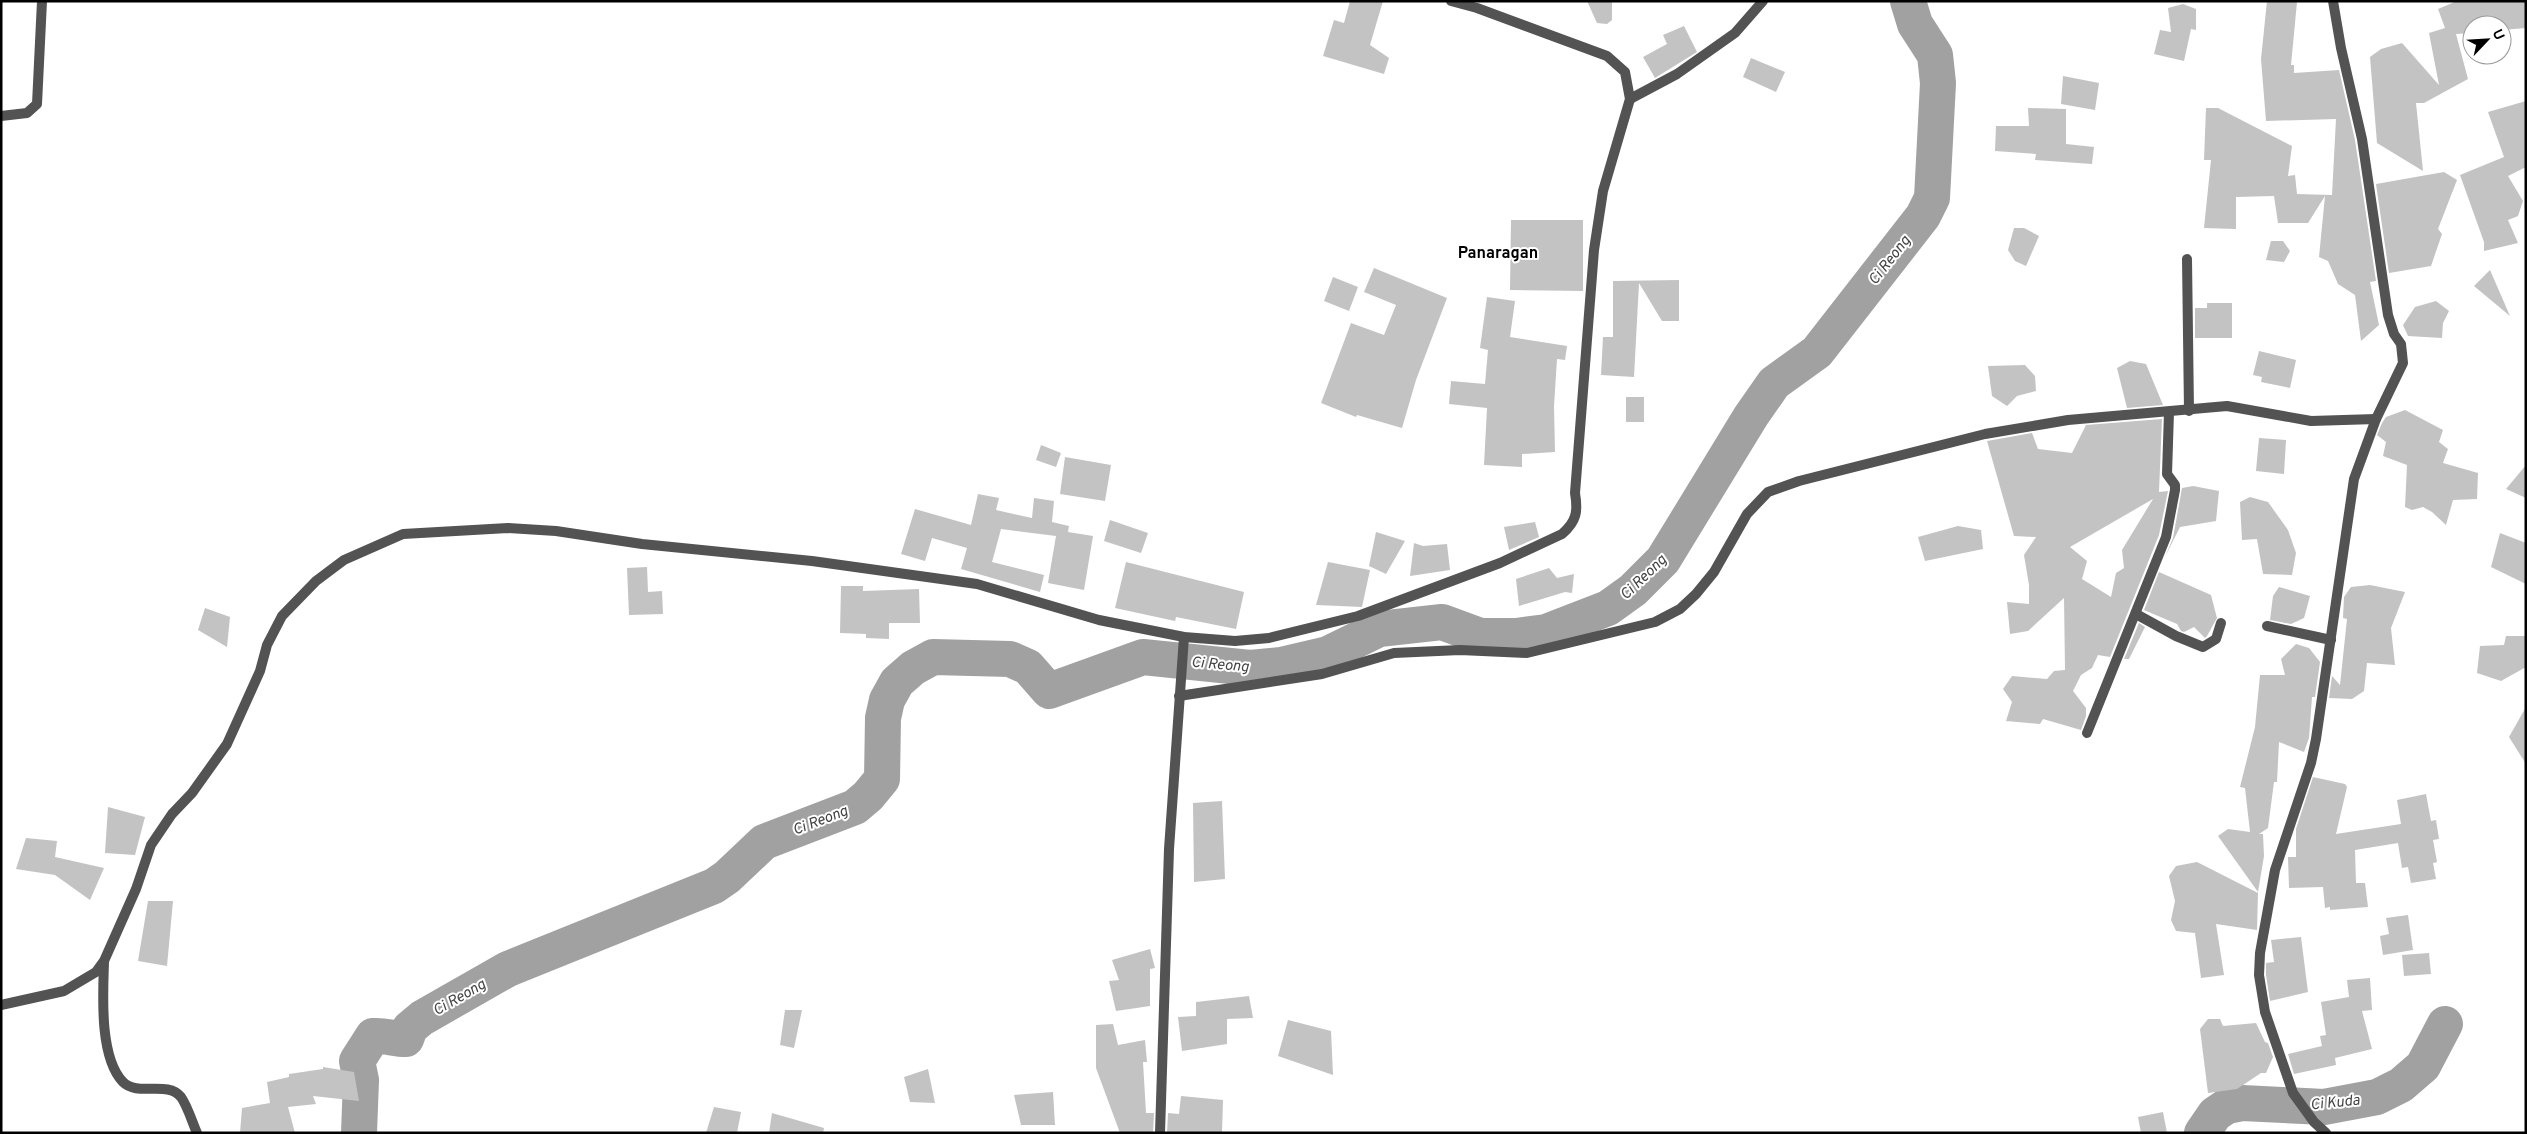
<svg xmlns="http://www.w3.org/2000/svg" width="2527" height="1134" font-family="Overpass,sans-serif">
	<rect width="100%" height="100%" fill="#fff"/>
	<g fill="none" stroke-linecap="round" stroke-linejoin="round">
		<g stroke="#a1a1a1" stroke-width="36">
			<path d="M359,1133l2,-53 -4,-19 16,-25c12,-1 21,3 33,3l4,-11 12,-10 86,-49 206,-83 13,-9 37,-35 91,-35 13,-11 14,-17 1,-61 4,-18 10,-18 16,-14 20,-11 77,2 18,8 21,24 94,-34 107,11 31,-3 47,-11 51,-25 63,-7 38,14h36l30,-4 62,-24 25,-18 30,-30 88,-144 23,-33 43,-31 106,-136 9,-18 6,-115 -3,-28 -20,-31 -7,-23"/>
			<path d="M2202,1133l13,-19 12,-8 15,-3 82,4 53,-10 24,-12 22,-19 22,-42"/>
		</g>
	</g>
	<g fill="#c3c3c3" fill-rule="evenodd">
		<path d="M1350,1h33l-13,44 19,13 -5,16 -61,-18 11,-36 10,3z"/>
		<path d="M1587,1h25v19l-5,4 -10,-1z"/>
		<path d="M2267,1l30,1 -6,63h3v8l45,-3 16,70 21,141 -6,1 9,43 -18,16 -6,-46 -17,-11 -10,-23 -9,-4 6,-61 -17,27h-30l-4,-27 -38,1v32l-32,-1 7,-68h-7l2,-52h12l74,38 -4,30 7,-1 2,19 35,1 4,-76 -70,2 -5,-62z"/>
		<path d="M2457,1h69v27l-24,2v-5h-30v8l-16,1 12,45 -44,24h-8l7,68 -46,-28 -7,-86 11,-8 21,-6 37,42 -10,-52 16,-5 -7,-19z"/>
		<path d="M2183,4l13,5v21l-5,-1 -7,32 -30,-7 6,-24 11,2 -3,-24z"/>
		<path d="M1684,26l13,26 -42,26 -12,-21 24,-13 -4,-9z"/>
		<path d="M1751,58l34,14 -9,20 -33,-15z"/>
		<path d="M2063,76l36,7 -4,27 -34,-6z"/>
		<path d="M2526,101v66l-18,9 15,25 -5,15 -10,4 10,23 -34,8v-9l-24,-67 44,-18 -16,-45z"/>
		<path d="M2028,108l38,1v35l28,3 -2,17 -57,-4 1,-6 -41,-3 1,-25h33z"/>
		<path d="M2444,172l13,8 -19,49 4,5 -11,32 -42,7 -13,-89z"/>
		<path d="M1511,220h72v71l-73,-1z"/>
		<path d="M2014,228h10l15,8 -13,30 -11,-5 -7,-11z"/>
		<path d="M2271,241h12l7,10 -6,11 -18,-2z"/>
		<path d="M1374,268l73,30 -31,82 -14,48 -45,-13 -1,2 -35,-14 30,-80 33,12 12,-30 -32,-13z"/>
		<path d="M2490,270l20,46 -36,-30z"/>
		<path d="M1333,277l25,10 -9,24 -25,-10z"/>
		<path d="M1679,280v41h-17l-23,-38 -5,94 -33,-2 2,-38h10v-56z"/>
		<path d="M1487,297l28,4 -5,36 57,9 -2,14 -8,-1 -3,47 1,46 -33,2v13l-38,-2 3,-57 -38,-4 2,-23 34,3 3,-34 -8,-2z"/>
		<path d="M2436,301l13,10 -6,12 -1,15 -34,-2 -5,-11 12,-18z"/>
		<path d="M2207,303h25v35h-37v-30h12z"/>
		<path d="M2259,351l37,9 -6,28 -29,-6 1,-5 -9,-2z"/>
		<path d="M2130,361l16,3 17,41 -36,3 -10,-40z"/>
		<path d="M2025,365l10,11 1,15 -19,5 -10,10 -15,-10 -4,-30z"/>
		<rect x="1626" y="397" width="18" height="25"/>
		<path d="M2405,410l38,20 -4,12 9,7 -5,14 35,10 -1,26 -24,1 -7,25 -14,-13 -9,-5 -11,3 -7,-3 2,-42 -24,-9 3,-14 -9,-7 5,-12 4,-6z"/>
		<path d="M2162,419l-3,73 9,-1 -9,44 -49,122 -12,-2 -6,13 -11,7 -8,16 13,17v8l-5,14 -38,-11 -3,5 -34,-3 6,-19 -9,-13 9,-13 35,3 7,-8 11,-1 -1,-72 -36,33 -18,3 -3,-32 22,2v-19l-5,-30 12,-18 -22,-1 -27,-95 45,-8 6,16 34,4 14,-28zM2153,499l-31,51 2,18 -8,5 -5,24 -29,-18 5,-18 -17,-14z"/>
		<path d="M2259,438l27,2 -2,34 -28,-3z"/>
		<path d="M1041,445l20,8 -5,14 -20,-7z"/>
		<path d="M1065,457l46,8 -6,36 -45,-7z"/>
		<path d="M2526,465v33l-20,-9z"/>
		<path d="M2193,486l26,5 -3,30 -36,6 -15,30 8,-19 9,-50z"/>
		<path d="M978,494l21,4 -3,12 36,8 2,-20 20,3 -2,21 17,4 -1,6 25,4 -9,54 -36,-7 8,-47 -55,-7 -9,33 52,13 -4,17 -79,-23 6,-21 -35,-10 -7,23 -24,-7 14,-45 56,16z"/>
		<path d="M2250,497l18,5 20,28 8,23 -4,22 -29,-1 -6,-35 -15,1 -2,-38z"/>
		<path d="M1110,520l38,13 -7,20 -37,-12z"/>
		<path d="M1535,522l4,15 -30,13 -5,-23z"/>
		<path d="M1958,526l23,4 2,19 -58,12 -7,-24z"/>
		<path d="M1376,532l29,9 -19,33 -17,-8z"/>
		<path d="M2500,533l26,10v41l-35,-17z"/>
		<path d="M1414,543l9,3 24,-2 3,26 -40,6z"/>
		<path d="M1126,562l118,30 -8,37 -60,-12 -1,4 -60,-13z"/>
		<path d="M1328,562l42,8 -8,37 -46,-2z"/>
		<path d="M647,567l1,25 14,-1 1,23 -34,1 -2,-47z"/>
		<path d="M1549,568l8,10 17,-4 -2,19 -7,-1 -46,14 -3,-27z"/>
		<path d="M2159,572l52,23 6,23 -10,18 -2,2 -11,-11 -10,5 -3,-1 -4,-7 -33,-14z"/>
		<path d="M2370,585l35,7 -14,36 4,37 -28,-2 -3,28 -12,8 -23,-1 3,-22 8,9 7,-66 -4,-1 1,-21 7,-10z"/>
		<path d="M841,586h22v5l56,-2 1,34h-31v16l-23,-1v-4l-26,-1z"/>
		<path d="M2279,587l31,9 -6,22 -13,6 -21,-4 3,-24z"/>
		<path d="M205,608l25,9 -3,30 -29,-17z"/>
		<path d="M2139,623l6,4 -16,32h-5z"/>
		<path d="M2506,636h20v31l-25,14 -24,-8 3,-27 24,-1z"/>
		<path d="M2296,644l13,4 11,14 -5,35h-3l-3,41 -5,14 -25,-10 -2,40h-3l-6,46 -9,6h4l1,22 -6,36 -40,-56 10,-7 22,3 -5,-44 -5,-1 15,-60 5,-52h25l-4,-16z"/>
		<path d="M2526,707v57l-17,-27z"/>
		<path d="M2313,777l32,7 2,3 -11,47 65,-10 -4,-24 29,-6 5,27 5,-1 3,19 -6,1 4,22 -4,1 3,16 -25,4 -3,-16 -6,1 -4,-25 -43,7 1,33h9l3,24 -38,3v-3l-5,1 -2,-21 -34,1 -1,-31h8v-28z"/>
		<path d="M1222,801l3,78 -31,3 -1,-79z"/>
		<path d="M108,807l37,10 -10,38 -30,-2z"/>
		<path d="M26,838l31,3 -2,16 49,11 -14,32 -35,-25 -39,-6z"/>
		<path d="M2197,862l61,31 -1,37 -41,-6 8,51 -23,3 -6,-45 -19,-2 -5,-11 4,-19 -6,-25 7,-10z"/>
		<path d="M148,901h25l-6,65 -29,-5z"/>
		<path d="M2408,915l5,35 -30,5 -3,-19 9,-2 -3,-16z"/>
		<path d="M2301,937l7,55 -38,9 -4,-26v-12l8,-1 -3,-22z"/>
		<path d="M1150,949l5,19 -5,1v37l-34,5 -7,-30 10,-1 -7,-20z"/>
		<path d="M2429,953l2,21 -27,2 -2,-21z"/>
		<path d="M2370,978l2,32 -10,1 10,38 -37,9 1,7 -42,9 -6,-20 34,-8 -2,-10 6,-1 -5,-33 28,-5 -2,-17z"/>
		<path d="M1249,996l4,22 -26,1v25l-45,7 -4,-34 18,-1v-14z"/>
		<path d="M785,1010h17l-8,38 -14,-3z"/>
		<path d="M2208,1019h12l3,7 33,-3 9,19 3,1 5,14 -7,16h-5l-24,16 -29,4 -8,-64z"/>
		<path d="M1288,1020l43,11 2,44 -55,-19z"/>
		<path d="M1113,1024l5,21 27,-5 2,22h-4l3,51h8l-1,20h-33l-24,-65v-43z"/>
		<path d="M323,1067l31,5 5,29 -46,-5 3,8 -28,3 7,26h-55l2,-25 28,-5 -3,-21 22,-5v-3l34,-5z"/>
		<path d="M928,1069l7,34 -25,-1 -6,-25z"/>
		<path d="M1053,1092l2,33h-34l-7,-30z"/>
		<path d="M1181,1096l42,4 -1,33h-55l1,-20 11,1z"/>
		<path d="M714,1107l27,5 -4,21h-31z"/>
		<path d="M2163,1112l4,21h-26l-3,-16z"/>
		<path d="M772,1113l52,15 -1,5h-54z"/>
	</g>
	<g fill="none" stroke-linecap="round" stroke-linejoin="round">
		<g stroke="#535353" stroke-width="10">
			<path d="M1630,99l47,-25 58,-41 28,-32"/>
			<path d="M1,116l26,-3 10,-9 5,-103"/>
			<path d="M2187,259l2,152"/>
			<path d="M2136,614l40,22 27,11 13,-8 5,-16"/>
			<path d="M2267,626l64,14"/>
			<path d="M1179,696l143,-22 72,-21 66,-3 67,3 128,-31 25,-13 16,-15 18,-22 33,-58 21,-22 31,-11 186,-47 83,-14 159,-14 84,15 65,-2"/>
			<path d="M2087,733l79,-196 9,-47v-5l-8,-11 2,-62"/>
			<path d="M104,962c-1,32 -5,95 19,120 15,15 44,-2 58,15 7,10 11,25 16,36"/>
			<path d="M1,1005l63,-14 32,-19 8,-11 32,-72 15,-44 21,-31 20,-21 35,-49 33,-73 7,-26 15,-29 34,-35 28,-21 59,-26 105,-6 48,3 86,13 170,17 165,23 122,36 85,17 51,4 34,-3 89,-22 142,-53 62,-29c15,-13 16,-23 13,-41l19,-243 9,-59 27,-92 -5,-27 -18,-16 -130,-48 -26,-7"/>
			<path d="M1160,1133l9,-284 15,-212"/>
			<path d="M2326,1133l-12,-11 -21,-29 -28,-81 -6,-37 1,-22 15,-83 36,-107 5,-24 38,-260 22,-60 27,-56 -2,-19 -7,-10 -6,-19 -26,-176 -21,-91 -8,-47"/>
		</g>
	</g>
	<g text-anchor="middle" stroke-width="4" stroke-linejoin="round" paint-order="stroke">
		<g font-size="15" font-style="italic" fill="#424242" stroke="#fff">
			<text transform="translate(1889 260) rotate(-52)" y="5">Ci Reong</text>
			<text transform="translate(1643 577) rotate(-44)" y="5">Ci Reong</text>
			<text transform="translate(1220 664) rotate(5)" y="5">Ci Reong</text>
			<text transform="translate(820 820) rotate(-21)" y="5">Ci Reong</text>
			<text transform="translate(459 997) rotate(-30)" y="5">Ci Reong</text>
			<text transform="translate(2335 1102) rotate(-6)" y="5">Ci Kuda</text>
		</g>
		<g font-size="16" font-weight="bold" fill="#000" stroke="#fff">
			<text x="1498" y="258">Panaragan</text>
		</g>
	</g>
	<rect width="2527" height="1134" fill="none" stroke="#000000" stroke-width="5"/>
	<g transform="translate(2487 40) rotate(65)"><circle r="24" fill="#ffffff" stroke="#999999"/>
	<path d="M0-4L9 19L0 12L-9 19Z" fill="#000000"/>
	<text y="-8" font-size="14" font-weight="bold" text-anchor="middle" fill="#000000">U</text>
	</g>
</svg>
